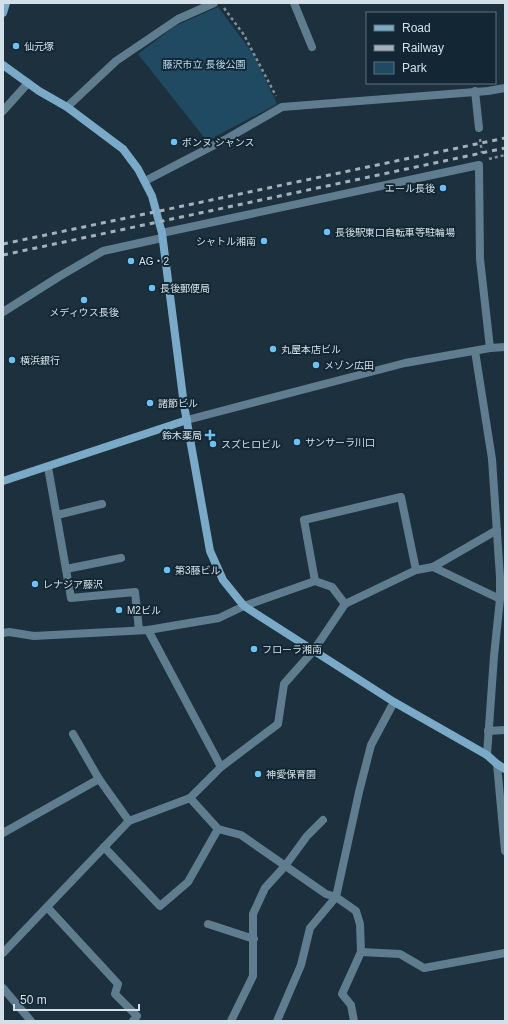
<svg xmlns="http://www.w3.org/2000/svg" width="508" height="1024" font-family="Helvetica,'Noto Sans JP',sans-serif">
	<rect width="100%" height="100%" fill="#1c313d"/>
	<path fill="#204a61" d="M218,7l36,48 23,49 -70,37 -69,-87 37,-28z"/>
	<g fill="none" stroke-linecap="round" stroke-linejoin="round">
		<g stroke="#81919a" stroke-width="2.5" stroke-dasharray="3 3" stroke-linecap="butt">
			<path d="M224,8l20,27 32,61"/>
			<path d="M480,139l2,14"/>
			<path d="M489,159l16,-4"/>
		</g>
		<g stroke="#607d8f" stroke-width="8">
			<path d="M294,3l18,44"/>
			<path d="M475,91l4,37"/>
			<path d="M48,467l23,131 64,-6 4,38"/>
			<path d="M57,515l45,-11"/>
			<path d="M66,569l55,-11"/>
			<path d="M73,734l26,45 30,42"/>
			<path d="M3,833l96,-54"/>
			<path d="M104,847l56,59 28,-24 30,-53"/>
			<path d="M47,907l71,77 -3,10 22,22 -4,5"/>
			<path d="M3,988l28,33"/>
		</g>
		<g stroke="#607d8f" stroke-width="8">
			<path d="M67,107l49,-46 62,-42 36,-16"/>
			<path d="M3,111l25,-28"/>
			<path d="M145,181l83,-43 54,-31 206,-16 17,-3"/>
			<path d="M162,233l317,-68 1,94 10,89"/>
			<path d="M3,312l57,-36 43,-25 59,-13"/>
			<path d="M475,351l17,108 8,118v22l-6,57 -7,99"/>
			<path d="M187,420l218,-57 85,-15 15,-1"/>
			<path d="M433,567l67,32"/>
			<path d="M315,581l-11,-61 97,-23 15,73"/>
			<path d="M148,630l73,137"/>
			<path d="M3,633l6,-1 25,4 114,-6 71,-12 25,-12 71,-25 17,6 13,17 71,-34 17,-3 64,-37"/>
			<path d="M488,731l17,-1"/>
			<path d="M497,764l8,87"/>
			<path d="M190,798l28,31 23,6 85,59 10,3 20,14 4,13 1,28 -19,42 9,11 3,16"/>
			<path d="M208,924l46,15"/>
			<path d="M361,952l39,2 24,14 81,-15"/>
			<path d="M3,953l126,-132 61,-23 31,-31 57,-43 6,-40 30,-34 31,-46"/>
			<path d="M231,1021l22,-45v-62l12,-26 20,-22 22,-30 16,-16"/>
			<path d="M277,1021l24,-56 9,-37 26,-31 23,-105 12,-47 23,-43"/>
		</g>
		<g stroke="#7aaac7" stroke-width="8">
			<path d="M3,13l3,-10"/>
			<path d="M3,65l36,26 28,16 56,42 15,20 14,27 10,37 22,172 26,146 13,29 21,26 150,96 93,53 10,9 8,5"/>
			<path d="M3,481l184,-61"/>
		</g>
		<g stroke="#a3b1ba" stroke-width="3" stroke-dasharray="5 5" stroke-linecap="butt">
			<path d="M3,244l502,-106"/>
			<path d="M3,255l502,-107"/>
		</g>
	</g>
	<g fill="#6dc2f3" stroke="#122733" stroke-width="1.5">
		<circle cx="16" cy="46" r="4"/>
		<circle cx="174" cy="142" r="4"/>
		<circle cx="443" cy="188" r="4"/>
		<circle cx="327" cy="232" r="4"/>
		<circle cx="264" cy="241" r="4"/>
		<circle cx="131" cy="261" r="4"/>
		<circle cx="152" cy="288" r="4"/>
		<circle cx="84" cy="300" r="4"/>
		<circle cx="273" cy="349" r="4"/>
		<circle cx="12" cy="360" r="4"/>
		<circle cx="316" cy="365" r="4"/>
		<circle cx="150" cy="403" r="4"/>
		<path d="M208 429h4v4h4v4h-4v4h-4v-4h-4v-4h4z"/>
		<circle cx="297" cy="442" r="4"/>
		<circle cx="213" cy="444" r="4"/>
		<circle cx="167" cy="570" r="4"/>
		<circle cx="35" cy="584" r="4"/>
		<circle cx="119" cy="610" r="4"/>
		<circle cx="254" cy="649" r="4"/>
		<circle cx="258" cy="774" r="4"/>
	</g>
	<g text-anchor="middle" stroke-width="4" stroke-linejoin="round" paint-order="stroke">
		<g font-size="10" fill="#d4e0e8" stroke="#122733" text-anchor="start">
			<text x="24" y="50">仙元塚</text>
			<text x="182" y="146">ボンヌ シャンス</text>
			<text x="435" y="192" text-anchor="end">エール長後</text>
			<text x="335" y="236">長後駅東口自転車等駐輪場</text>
			<text x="256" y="245" text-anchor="end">シャトル湘南</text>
			<text x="139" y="265">AG・2</text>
			<text x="160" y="292">長後郵便局</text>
			<text x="84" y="316" text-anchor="middle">メディウス長後</text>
			<text x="281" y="353">丸屋本店ビル</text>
			<text x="20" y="364">横浜銀行</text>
			<text x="324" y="369">メゾン広田</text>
			<text x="158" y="407">諸節ビル</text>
			<text x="202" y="439" text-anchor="end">鈴木薬局</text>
			<text x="305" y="446">サンサーラ川口</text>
			<text x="221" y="448">スズヒロビル</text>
			<text x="175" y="574">第3藤ビル</text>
			<text x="43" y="588">レナジア藤沢</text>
			<text x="127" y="614">M2ビル</text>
			<text x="262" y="653">フローラ湘南</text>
			<text x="266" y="778">神愛保育園</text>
		</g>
		<g font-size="10" fill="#badff7" stroke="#122733">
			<text x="204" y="68">藤沢市立 長後公園</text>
		</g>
	</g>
	<rect width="508" height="1024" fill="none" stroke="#d4e0e8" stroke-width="8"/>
	<rect x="366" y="12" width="130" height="72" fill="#122733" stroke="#60717b"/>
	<rect x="374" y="25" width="20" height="6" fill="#7aaac7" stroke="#60717b"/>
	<text x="402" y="32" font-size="12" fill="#d4e0e8">Road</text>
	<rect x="374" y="45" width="20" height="6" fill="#a3b1ba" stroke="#60717b"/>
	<text x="402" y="52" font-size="12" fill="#d4e0e8">Railway</text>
	<rect x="374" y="62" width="20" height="12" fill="#204a61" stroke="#60717b"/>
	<text x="402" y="72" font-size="12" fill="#d4e0e8">Park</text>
	<path d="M14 1004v6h125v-6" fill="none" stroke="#d4e0e8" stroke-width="2"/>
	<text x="20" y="1004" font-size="12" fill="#d4e0e8" stroke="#122733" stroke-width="3" paint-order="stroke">50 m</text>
</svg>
